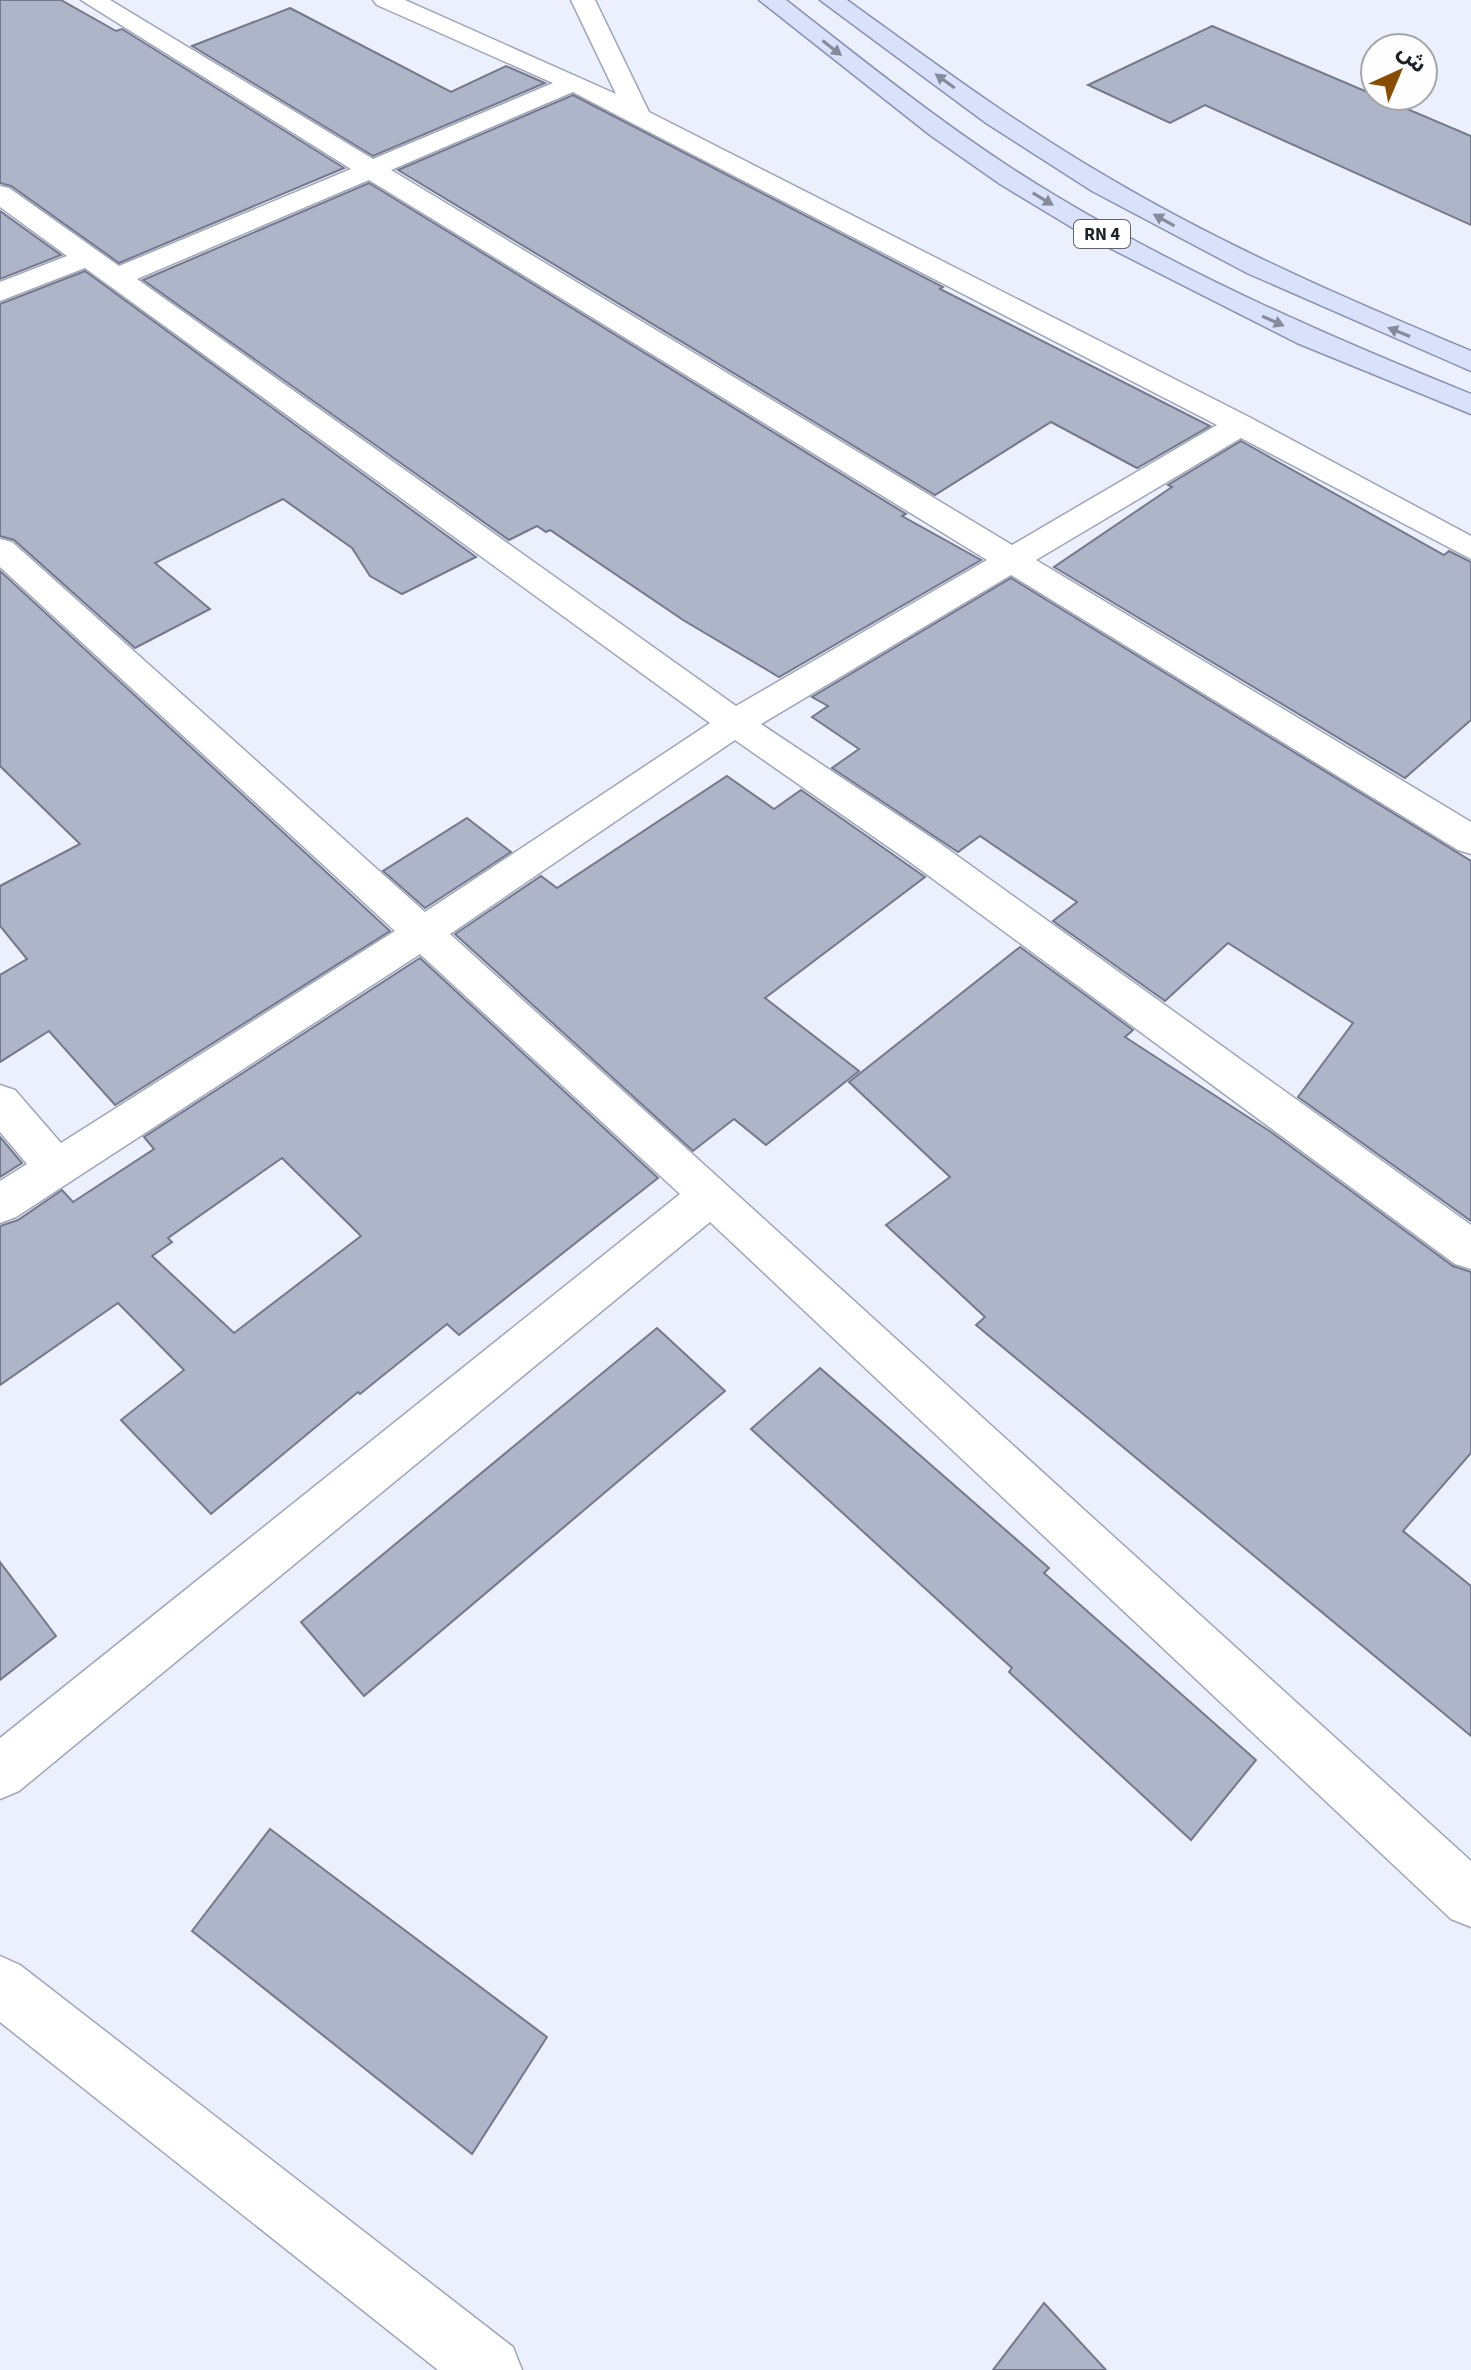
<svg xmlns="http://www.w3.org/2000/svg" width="1471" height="2370" font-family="'Source Sans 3','Noto Sans Arabic',sans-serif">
	<rect width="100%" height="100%" fill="#ecf0fd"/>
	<g fill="#afb5c9" stroke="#73788b" stroke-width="2" fill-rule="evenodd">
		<path d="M0,0h61l55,31 6,-2 222,139 -225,95 -108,-77 -11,-3z"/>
		<path d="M290,8l161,84 55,-26 39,17 -172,73 -181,-110z"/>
		<path d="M1212,26l259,110v89l-266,-120 -35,18 -82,-38z"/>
		<path d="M573,95l370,192 -3,2 270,137 -73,42 -86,-46 -116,73 -537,-325z"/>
		<path d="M369,183l537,331 -4,2 79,44 -202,117 -96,-57 -133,-90 -4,2 -9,-6 -28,14 -366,-260z"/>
		<path d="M0,211l61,44 -61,24z"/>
		<path d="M85,271l391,286 -74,37 -32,-18 -18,-28 -69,-49 -128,64 55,46 -75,39 -121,-108 -14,-4v-232z"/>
		<path d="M1241,441l203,114 5,-4 22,11v158l-66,58 -351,-211 118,-80 -4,-2z"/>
		<path d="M0,571l390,360 -275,174 -66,-74 -49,31v-87l27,-16 -27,-33v-40l80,-42 -80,-78z"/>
		<path d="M1011,578l460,283v360l-173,-124 55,-74 -125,-80 -63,58 -112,-80 24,-19 -97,-66 -22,16 -126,-84 27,-19 -47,-32 16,-11 -16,-9z"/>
		<path d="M727,776l47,33 27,-19 124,87 -160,121 94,73 -93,74 -32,-26 -41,32 -238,-217 86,-58 16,12z"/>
		<path d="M467,818l44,34 -86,56 -42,-37z"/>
		<path d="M1020,947l113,83 -8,7 146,95 182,134 18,6v181l-68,78 68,55v150l-495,-411 9,-8 -99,-92 64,-48 -101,-95z"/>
		<path d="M420,958l238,220 -199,157 -12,-11 -87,70 -2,-2 -147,122 -90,-94 63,-50 -66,-67 -118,82v-159l18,-6 44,-30 11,12 81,-53 -10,-12zM282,1158l79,78 -127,97 -82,-77 20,-14 -4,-4z"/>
		<path d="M0,1137l22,26 -22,14z"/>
		<path d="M657,1328l68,63 -361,305 -63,-74z"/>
		<path d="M820,1368l229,200 -5,5 212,187 -65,80 -182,-168 3,-4 -261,-239z"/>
		<path d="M0,1562l56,74 -56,44z"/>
		<path d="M270,1829l277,208 -75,117 -280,-223z"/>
		<path d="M1044,2303l62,67h-113z"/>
	</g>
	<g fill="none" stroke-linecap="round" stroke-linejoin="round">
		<defs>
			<g id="minor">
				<path d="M81,0h29l263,159 180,-76 -176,-78 -4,-5h32l211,94 -45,-94h24l54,112 602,306 220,118v23l-230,-121 -205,122 435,262v32l-13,-4 -447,-275 -250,149 177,118 533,383v44l-16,-5 -545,-402 -175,-122 -285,194 1021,927v66l-20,-8 -741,-697 -691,569 -19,8v-61l680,-544 -260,-240 -404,263 -16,6v-42l27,-17 -27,-32v-47l15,5 46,53 334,-212 -395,-364v-28l12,3 413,370 285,-189 -625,-455 -85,33v-19l67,-26 -67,-49v-21l9,2 110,78 232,-97zM573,92l57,30 587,303 -205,120 -621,-375zM369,180l618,380 -251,146 -599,-427z"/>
				<path d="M0,1956l20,9 493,382 9,23h-84l-438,-348z"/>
			</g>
			<g id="primary">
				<path d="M759,0h27c87,68 174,139 270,196 132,79 273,141 415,198v20l-174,-71 -211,-107 -86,-52 -70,-49z"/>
				<path d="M820,0h27c86,62 170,125 262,178 115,68 239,122 362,173v20l-224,-98 -155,-82 -106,-68z"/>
			</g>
		</defs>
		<use href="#minor" stroke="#9fa5b9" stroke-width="3"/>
		<use href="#primary" stroke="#8891b0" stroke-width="3"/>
		<use href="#minor" fill="#fff" fill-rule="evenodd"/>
		<use href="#primary" fill="#dae1fb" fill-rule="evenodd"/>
	</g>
	<defs><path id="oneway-solid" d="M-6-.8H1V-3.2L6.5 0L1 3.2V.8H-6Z" transform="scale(2)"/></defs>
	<g fill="#868b9c">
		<use href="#oneway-solid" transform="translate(832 48) rotate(38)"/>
		<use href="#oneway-solid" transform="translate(945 81) rotate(-144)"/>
		<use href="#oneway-solid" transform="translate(1043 199) rotate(31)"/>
		<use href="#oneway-solid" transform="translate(1164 220) rotate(-151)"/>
		<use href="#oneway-solid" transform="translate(1273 321) rotate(24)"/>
		<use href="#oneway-solid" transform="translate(1399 332) rotate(-158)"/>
	</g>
	<g text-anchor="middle" stroke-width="6" stroke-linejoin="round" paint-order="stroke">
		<rect fill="#fefefe" stroke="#626368" stroke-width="2" x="1074" y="220" width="56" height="28" rx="6"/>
		<g font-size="18" font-weight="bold" fill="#1f2128">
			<text x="1102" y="240">RN 4</text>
		</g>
	</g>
	<g transform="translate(1399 72) rotate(44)"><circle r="38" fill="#fefefe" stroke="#a5a6a8" stroke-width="2"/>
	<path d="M0-6L14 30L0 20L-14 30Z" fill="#874d03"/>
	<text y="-12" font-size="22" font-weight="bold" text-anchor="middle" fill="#1f2128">ش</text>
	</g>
</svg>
